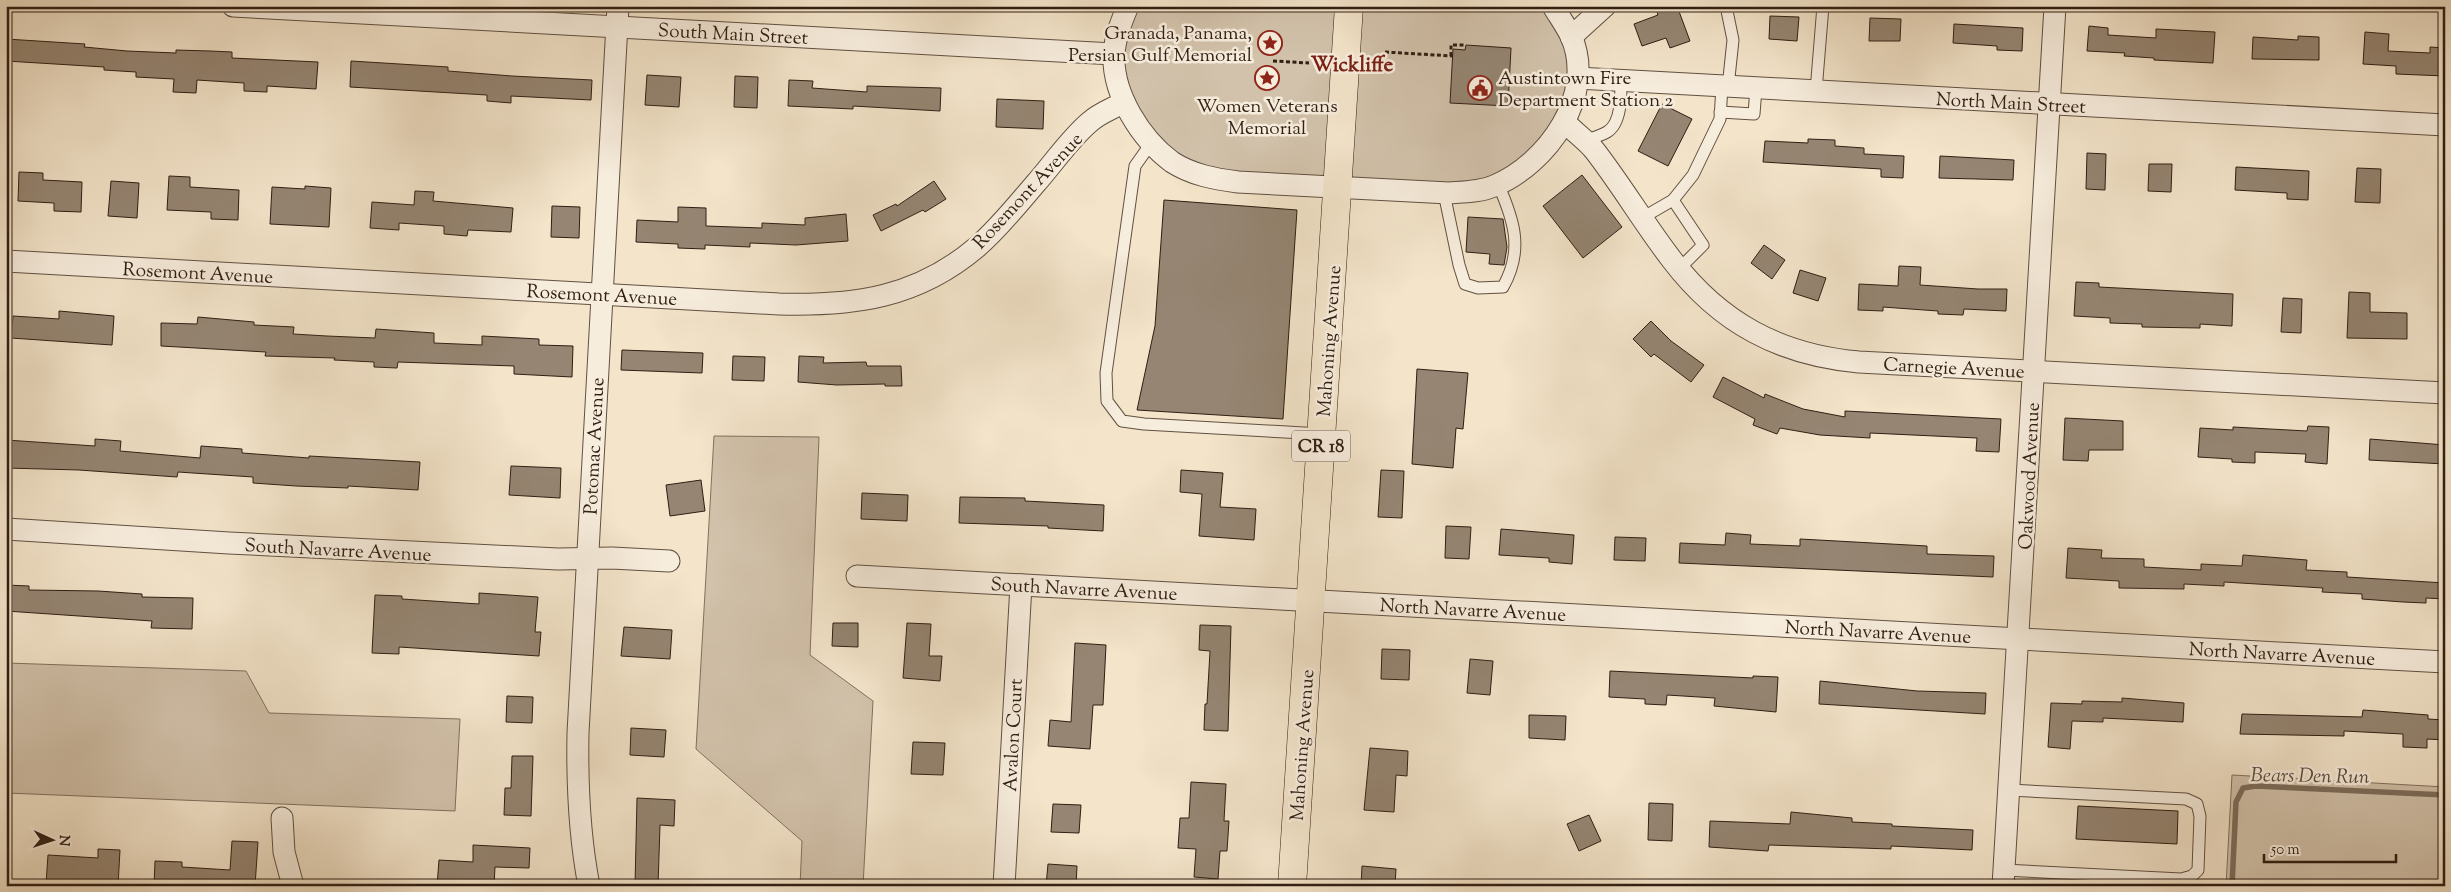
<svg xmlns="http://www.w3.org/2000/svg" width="2451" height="892" font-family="'Sorts Mill Goudy',serif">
	<rect width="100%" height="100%" fill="#f3e4ca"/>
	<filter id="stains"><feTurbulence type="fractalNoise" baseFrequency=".004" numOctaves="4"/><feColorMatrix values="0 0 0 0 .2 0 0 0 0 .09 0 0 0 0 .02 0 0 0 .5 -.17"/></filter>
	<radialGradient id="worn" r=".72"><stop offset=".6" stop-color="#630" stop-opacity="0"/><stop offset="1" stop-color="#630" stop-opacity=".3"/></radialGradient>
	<g fill="#d2c2ab" stroke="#81705f">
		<path d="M1128,6h425l18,31 -6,85 -71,64 -256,-4 -79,-31 -44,-84z"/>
		<path d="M714,436l105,1 -9,218 63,46 -10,185h-63l2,-45 -106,-92z"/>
		<path d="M6,663l240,8 23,42 191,6 -5,92 -449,-18z"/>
		<path d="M2232,775l213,12v99h-219z"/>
	</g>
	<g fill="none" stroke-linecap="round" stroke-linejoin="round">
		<path stroke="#7d6d5c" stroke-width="5.5" d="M2232,886l4,-84 7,-14 13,-2 189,9"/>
	</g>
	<g fill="#958572" stroke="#301e13">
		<path d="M1655,6h22l13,35 -20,7 -4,-10 -24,8 -8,-22 24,-9z"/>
		<path d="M1770,16l29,1 -2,24 -28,-2z"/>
		<path d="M1870,18l31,1 -1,22h-31z"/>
		<path d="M1954,24l69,4 -1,23 -25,-1v-4l-44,-3z"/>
		<path d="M2089,26l19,2v7l48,3v-9l59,3 -2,31 -59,-3v-2l-30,-2 1,-3 -38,-2z"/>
		<path d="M2365,32l24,2 -1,17 42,2v-6l15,1v28l-49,-2v-8l-33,-2z"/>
		<path d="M2298,36l21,1v23l-67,-1 1,-22 45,3z"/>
		<path d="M6,39l79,5 -1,3 43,4 49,2v-3l34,1 22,1v6l86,4 -2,27 -49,-3v6l-23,-1v-8l-47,-3 -1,13 -23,-1 1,-13 -38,-2v-5l-32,-2v-3l-98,-6z"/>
		<path d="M1466,45l45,3 -3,58 -58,-3 3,-54 12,1z"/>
		<path d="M351,61l97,6v4l64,5 80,4 -1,20 -80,-4v7l-24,-2v-6l-137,-8z"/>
		<path d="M647,75l34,2 -2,30 -34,-2z"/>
		<path d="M735,76l23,1 -1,31 -23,-1z"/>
		<path d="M789,80l24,1 -1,7 55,4v-6l74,2 -1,23 -87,-5v3l-65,-3z"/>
		<path d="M997,99l47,2 -1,28 -47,-2z"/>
		<path d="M1662,104l30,15 -24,47 -30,-15z"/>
		<path d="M1808,139l27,1v6l29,2v6l40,2 -1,22 -22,-1v-8l-118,-7 2,-21 43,2z"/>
		<path d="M2087,153l19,1 -1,36 -19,-1z"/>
		<path d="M1940,156l74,4 -1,20 -74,-2z"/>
		<path d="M2149,164h23l-1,28 -23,-1z"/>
		<path d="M2236,167l73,4 -1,29 -21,-1v-6l-52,-3z"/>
		<path d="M2357,168l24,1 -1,34 -25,-1z"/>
		<path d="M19,172l24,1v7l39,2 -1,30 -27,-1v-8l-36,-2z"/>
		<path d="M1582,175l40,52 -39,31 -40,-52z"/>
		<path d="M169,176l21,1v10l49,3 -1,30 -27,-1v-7l-44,-2z"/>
		<path d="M111,181l28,2 -2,35 -29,-2z"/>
		<path d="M934,181l12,18 -21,13 -2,-2 -42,21 -8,-16 23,-11 1,2z"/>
		<path d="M305,186l26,2 -2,39 -59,-3 2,-37 33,2z"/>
		<path d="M415,191l19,1 -1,9 80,7 -2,24 -43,-2 -1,6 -23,-2v-8l-45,-3v7l-29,-2 2,-26 42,3z"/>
		<path d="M1164,200l133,10 -14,209 -146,-9 18,-84z"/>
		<path d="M552,206l28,1 -1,31 -28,-1z"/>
		<path d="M678,207l28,1v18l56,2v-5l43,2v-7l41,-4 2,27 -52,4 -46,-2v4l-45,-2v4l-27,-1v-4l-42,-2 1,-22 41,2z"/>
		<path d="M1468,217l35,2 4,28 -3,18 -15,-1 1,-10 -24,-2z"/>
		<path d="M1764,245l21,15 -13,19 -21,-16z"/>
		<path d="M1899,266l22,1 -1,18 58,4h29l-1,22 -42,-2 -1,6 -25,-1v-3l-55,-4v4l-25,-1 1,-26 39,2z"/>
		<path d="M1800,270l26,8 -8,23 -25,-8z"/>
		<path d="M2076,282l23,1v4l134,7 -1,32 -32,-2v4l-58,-1v-3l-32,-1v-5l-36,-2z"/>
		<path d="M2349,292l21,1v19l37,1v26l-60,-1z"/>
		<path d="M2283,298l19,1 -1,34 -20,-1z"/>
		<path d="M59,311l55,5 -2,29 -101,-7 2,-22 46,3z"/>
		<path d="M198,317l56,5v3l40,2 -1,7 34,2 48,2 1,-9 58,4v10l48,2v-9l57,3v6l34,1 -1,31 -58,-3v-8l-116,-4 -1,6 -23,-1v-5l-40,-2 1,-2 -70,-2 1,-4 -105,-6v-23l36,1z"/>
		<path d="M1651,321l20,20 33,24 -13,17 -37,-28 -3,3 -18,-18z"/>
		<path d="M622,350l81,3 -1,20 -81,-3z"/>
		<path d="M733,356l32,1 -1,24 -32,-1z"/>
		<path d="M799,356l25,1 -1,6 43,-1 1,4h34l1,20h-17v-2l-48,1 -39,-3z"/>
		<path d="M1417,369l51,4 -5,56 -7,-1 -3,40 -41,-4z"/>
		<path d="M1723,377l41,21 1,-4 38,15 42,8v-6l156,8 -2,33 -23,-1 1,-13 -107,-5v5l-50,-3 -40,-7 -3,6 -24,-9 2,-6 -42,-22z"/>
		<path d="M2065,418l58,3v29h-34l-1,11 -25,-1z"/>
		<path d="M2308,426l21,1 -2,37 -22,-2 1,-8 -51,-2v11l-23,-1v-3l-34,-2 2,-29 33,2v-3l74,4z"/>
		<path d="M95,439l26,2 -1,10 80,7 1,-12 41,3v4l67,5v-2l111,6 -2,28 -70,-4v2l-52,-2 -43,-3v-6l-75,-5 -1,5 -98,-7 -73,-2v-28l89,6z"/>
		<path d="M2370,439l75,6v19l-76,-4z"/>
		<path d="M511,466l50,2 -1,30 -51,-3z"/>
		<path d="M1181,470l42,3 -3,34 36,2 -2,31 -55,-4 3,-42 -22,-2z"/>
		<path d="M1381,470l23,1 -2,47 -24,-1z"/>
		<path d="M701,480l4,31 -35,5 -4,-31z"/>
		<path d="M862,493l46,2 -1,26 -46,-2z"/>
		<path d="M960,497l65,1v3l79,4 -1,26 -55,-3v-2l-89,-3z"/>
		<path d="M1446,526l25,1 -2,32 -24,-1z"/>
		<path d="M1501,529l73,6 -2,29 -23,-2v-4l-50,-3z"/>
		<path d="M1726,533l25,2 -1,9 50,2v-7l127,7v8l67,2 -1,21 -314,-14 1,-20 45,2z"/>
		<path d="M1615,537l31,1 -1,23 -31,-1z"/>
		<path d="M2068,548l34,2 -1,8 43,1v8l57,3v-6l41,2 1,-11 64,5 -1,10 41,2v5l98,6v16l-19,-1v5l-23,-1 -41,-3v-5l-40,-2 1,-4 -99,-6v4l-40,-2v5l-65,-1v-7l-53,-3z"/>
		<path d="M6,585l23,1v4l69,1 44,3v3l51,1 -1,31 -41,-1 1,-7 -146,-10z"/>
		<path d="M479,593l59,4 -3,35h6l-2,24 -140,-9v7l-27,-1 3,-58 27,1v3l77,5z"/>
		<path d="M833,623h25v24l-26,-1z"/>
		<path d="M907,623l24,1 -2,32h13l-2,25 -37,-3z"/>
		<path d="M1200,625l31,1 -3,105 -24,-1 1,-26h2l3,-53 -11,-1z"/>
		<path d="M624,627l48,3 -2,29 -49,-3z"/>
		<path d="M1075,643l31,2 -3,60h-10l-3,44 -42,-3 2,-26 21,2z"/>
		<path d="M1382,649l28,1 -1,30 -28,-1z"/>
		<path d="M1470,659l23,2 -3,34 -23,-2z"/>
		<path d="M1610,671l143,7v-2l25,1 -2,35 -62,-6 1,-8 -48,-3 -1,10 -21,-1v-5l-36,-2z"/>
		<path d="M1820,681l97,10 69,2 -1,21 -166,-10z"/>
		<path d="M507,696l26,1 -1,26 -26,-1z"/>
		<path d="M2122,698l62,5 -1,19 -80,-4v4l-31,-1 -2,28 -22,-2 3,-44 31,1v-3l40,1z"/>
		<path d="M2363,710l65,5v4l17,1v20l-18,-1v9l-24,-1v-13l-59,-3v5l-104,-2 2,-20 120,3z"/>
		<path d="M1529,715l37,1 -1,24 -36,-2z"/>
		<path d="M631,728l35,2 -2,27 -34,-2z"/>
		<path d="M913,742l32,1 -2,32 -32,-1z"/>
		<path d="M1370,748l38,3 -1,25 -11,-1 -2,37 -30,-2z"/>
		<path d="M512,756h21l-2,60 -27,-1 1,-27h6z"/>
		<path d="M1191,782l35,2 -2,37h5l-2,30h-7l-2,28 -24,-2 2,-28 -18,-1 2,-30h9z"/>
		<path d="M637,798l38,2 -1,26 -14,-1 -2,61h-23z"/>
		<path d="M1649,803l24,1 -1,37 -24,-1z"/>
		<path d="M1053,804l28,1 -2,28 -28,-1z"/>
		<path d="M2078,806l100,5 -1,33 -101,-5z"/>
		<path d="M1791,812l61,6v4l40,2v2l81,4 -1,20 -81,-4v3l-122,-4 -1,6 -59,-4 1,-26 80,3z"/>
		<path d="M1589,815l12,26 -22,10 -12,-27z"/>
		<path d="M232,841l26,1 -3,44h-101l1,-25 27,1v5l48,3z"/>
		<path d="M473,845l57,3 -1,20 -34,-1 -1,19h-57l2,-26 34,2z"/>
		<path d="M98,849l22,1 -2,36 -72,-2 2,-29 50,3z"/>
		<path d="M1048,864l29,2 -1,20h-30z"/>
		<path d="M1362,866l34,3 -1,17h-34z"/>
	</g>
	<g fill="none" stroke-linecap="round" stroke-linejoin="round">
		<defs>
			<g id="lane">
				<path d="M1726,6l7,34 -5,47"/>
				<path d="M1816,91l7,-85"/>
				<path d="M1720,112l34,2 2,-26"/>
				<path d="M1585,141c7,-3 15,-5 22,-9 14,-8 15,-37 13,-51"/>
				<path d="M1152,142l-17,24 -29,207 1,28 15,20 22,3 177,10"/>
				<path d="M1444,193l15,72 6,19 13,4 25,-1c21,-37 11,-67 -5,-103"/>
				<path d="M1673,200l20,-25 27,-56 2,-33"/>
				<path d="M1642,218l31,-18 30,45 -24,24"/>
				<path d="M2004,870l177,9 11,-3 6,-6 2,-54 -3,-12 -11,-5 -177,-9"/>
			</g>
			<g id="street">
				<path d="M233,6l881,48"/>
				<path d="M1128,6c-7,16 -13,31 -14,48 -2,40 27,85 58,108 20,13 43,17 66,20l211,11c15,-1 31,-1 45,-7 53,-22 103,-91 77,-150 -5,-10 -12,-20 -18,-30"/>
				<path d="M1571,37l34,-31"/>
				<path d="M1577,78l868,47"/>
				<path d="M1565,122c9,10 22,19 30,29 27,35 50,74 77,109 48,63 108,95 187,102l586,31"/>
				<path d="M6,261l773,43c75,2 138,-6 198,-57 22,-19 40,-42 59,-64 16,-18 36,-47 55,-62 9,-8 23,-13 33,-19"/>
				<path d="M6,529l223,14 329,16 54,-1 57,3"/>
				<path d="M857,576l1588,86"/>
				<path d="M282,818l2,34 9,34"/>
				<path d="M589,886c-10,-52 -12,-101 -11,-153l40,-727"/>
				<path d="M1004,886l17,-301"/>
				<path d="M2003,886l52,-880"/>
			</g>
			<path id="primary" d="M1292,886l57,-880"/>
		</defs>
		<use href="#lane" stroke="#615041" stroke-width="13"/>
		<use href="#street" stroke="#615041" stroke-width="23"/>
		<use href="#primary" stroke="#301e13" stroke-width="29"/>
		<g stroke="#301e13" stroke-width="3" stroke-dasharray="4 2.5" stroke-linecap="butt">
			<path d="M1290,6l22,1"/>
			<path d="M1385,52l68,4"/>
			<path d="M1451,56v-11h15"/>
			<path d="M1273,61l36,2"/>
		</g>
		<use href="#lane" stroke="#f7eddd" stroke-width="11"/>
		<use href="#street" stroke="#f7eddd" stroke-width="21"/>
		<use href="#primary" stroke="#f3e4ca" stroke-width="28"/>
	</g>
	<defs>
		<symbol id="sight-ring" viewBox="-11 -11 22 22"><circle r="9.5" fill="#f7eddd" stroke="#8f2418" stroke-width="1.5"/><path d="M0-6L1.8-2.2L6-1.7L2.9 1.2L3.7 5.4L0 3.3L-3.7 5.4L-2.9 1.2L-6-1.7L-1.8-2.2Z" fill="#8f2418"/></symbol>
		<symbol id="civic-ring" viewBox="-11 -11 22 22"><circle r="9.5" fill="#f7eddd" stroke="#8f2418" stroke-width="1.5"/><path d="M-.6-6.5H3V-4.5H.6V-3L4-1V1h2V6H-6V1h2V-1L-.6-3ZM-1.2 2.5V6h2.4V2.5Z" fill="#8f2418"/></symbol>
	</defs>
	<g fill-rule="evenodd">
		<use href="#sight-ring" x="1256" y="29" width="28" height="28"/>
		<use href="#sight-ring" x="1253" y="64" width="28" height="28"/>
		<use href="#civic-ring" x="1466" y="74" width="28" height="28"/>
	</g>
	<g text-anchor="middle" stroke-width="5" stroke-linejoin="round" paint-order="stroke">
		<rect fill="#f7eddd" stroke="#6c5c50" stroke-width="1" x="1292" y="430.5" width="58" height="31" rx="4"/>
		<g font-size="18" font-weight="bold" fill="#301e13">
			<text x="1321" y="452">CR 18</text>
		</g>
		<g font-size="19" fill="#301e13" stroke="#f7eddd" text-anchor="end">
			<text x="1252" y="39">Granada, Panama,<tspan x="1252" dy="22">Persian Gulf Memorial</tspan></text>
			<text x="1498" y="84" text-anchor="start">Austintown Fire<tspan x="1498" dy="22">Department Station 2</tspan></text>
			<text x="1267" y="112" text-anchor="middle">Women Veterans<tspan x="1267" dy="22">Memorial</tspan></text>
		</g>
		<g font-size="19" fill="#301e13" stroke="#f7eddd">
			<text transform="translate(733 33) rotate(3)" y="7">South Main Street</text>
			<text transform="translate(2011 102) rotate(3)" y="7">North Main Street</text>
			<text transform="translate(1027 190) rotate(-47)" y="7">Rosemont Avenue</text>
			<text transform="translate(198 272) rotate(3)" y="7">Rosemont Avenue</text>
			<text transform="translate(602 294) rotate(3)" y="7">Rosemont Avenue</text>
			<text transform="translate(1328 341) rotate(-86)" y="7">Mahoning Avenue</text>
			<text transform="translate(1954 367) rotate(3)" y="7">Carnegie Avenue</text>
			<text transform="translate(593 446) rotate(-87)" y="7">Potomac Avenue</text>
			<text transform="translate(2028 476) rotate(-87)" y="7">Oakwood Avenue</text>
			<text transform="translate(338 549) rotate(3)" y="7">South Navarre Avenue</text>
			<text transform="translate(1084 588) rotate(3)" y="7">South Navarre Avenue</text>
			<text transform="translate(1473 609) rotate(3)" y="7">North Navarre Avenue</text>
			<text transform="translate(1878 631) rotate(3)" y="7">North Navarre Avenue</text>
			<text transform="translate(2282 653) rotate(3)" y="7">North Navarre Avenue</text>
			<text transform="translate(1012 735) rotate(-87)" y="7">Avalon Court</text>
			<text transform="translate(1301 745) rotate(-86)" y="7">Mahoning Avenue</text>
		</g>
		<g font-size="20" font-style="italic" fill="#5d4c3d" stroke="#f7eddd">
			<text transform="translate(2310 775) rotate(1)" y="7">Bears Den Run</text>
		</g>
		<g font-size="21" font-weight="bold" fill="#7a1f14" stroke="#f7eddd">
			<text x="1352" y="71">Wickliffe</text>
		</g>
	</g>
	<rect width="2451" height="892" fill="none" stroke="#f3e4ca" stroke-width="25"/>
	<rect x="8" y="8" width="2436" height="877" fill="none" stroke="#301e13" stroke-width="2.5"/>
	<rect x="12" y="12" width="2426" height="867" fill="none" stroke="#301e13"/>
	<g transform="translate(52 840) rotate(93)" stroke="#f7eddd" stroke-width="4" paint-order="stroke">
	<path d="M0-4L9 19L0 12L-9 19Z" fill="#301e13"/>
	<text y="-8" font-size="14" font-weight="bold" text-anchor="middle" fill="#301e13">N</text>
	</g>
	<path d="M2264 854v8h132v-8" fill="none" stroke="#301e13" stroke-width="2.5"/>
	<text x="2271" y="854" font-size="15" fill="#301e13" stroke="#f7eddd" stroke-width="4" paint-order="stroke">50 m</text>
	<rect width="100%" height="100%" filter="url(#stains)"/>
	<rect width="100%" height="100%" fill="url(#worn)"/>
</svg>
